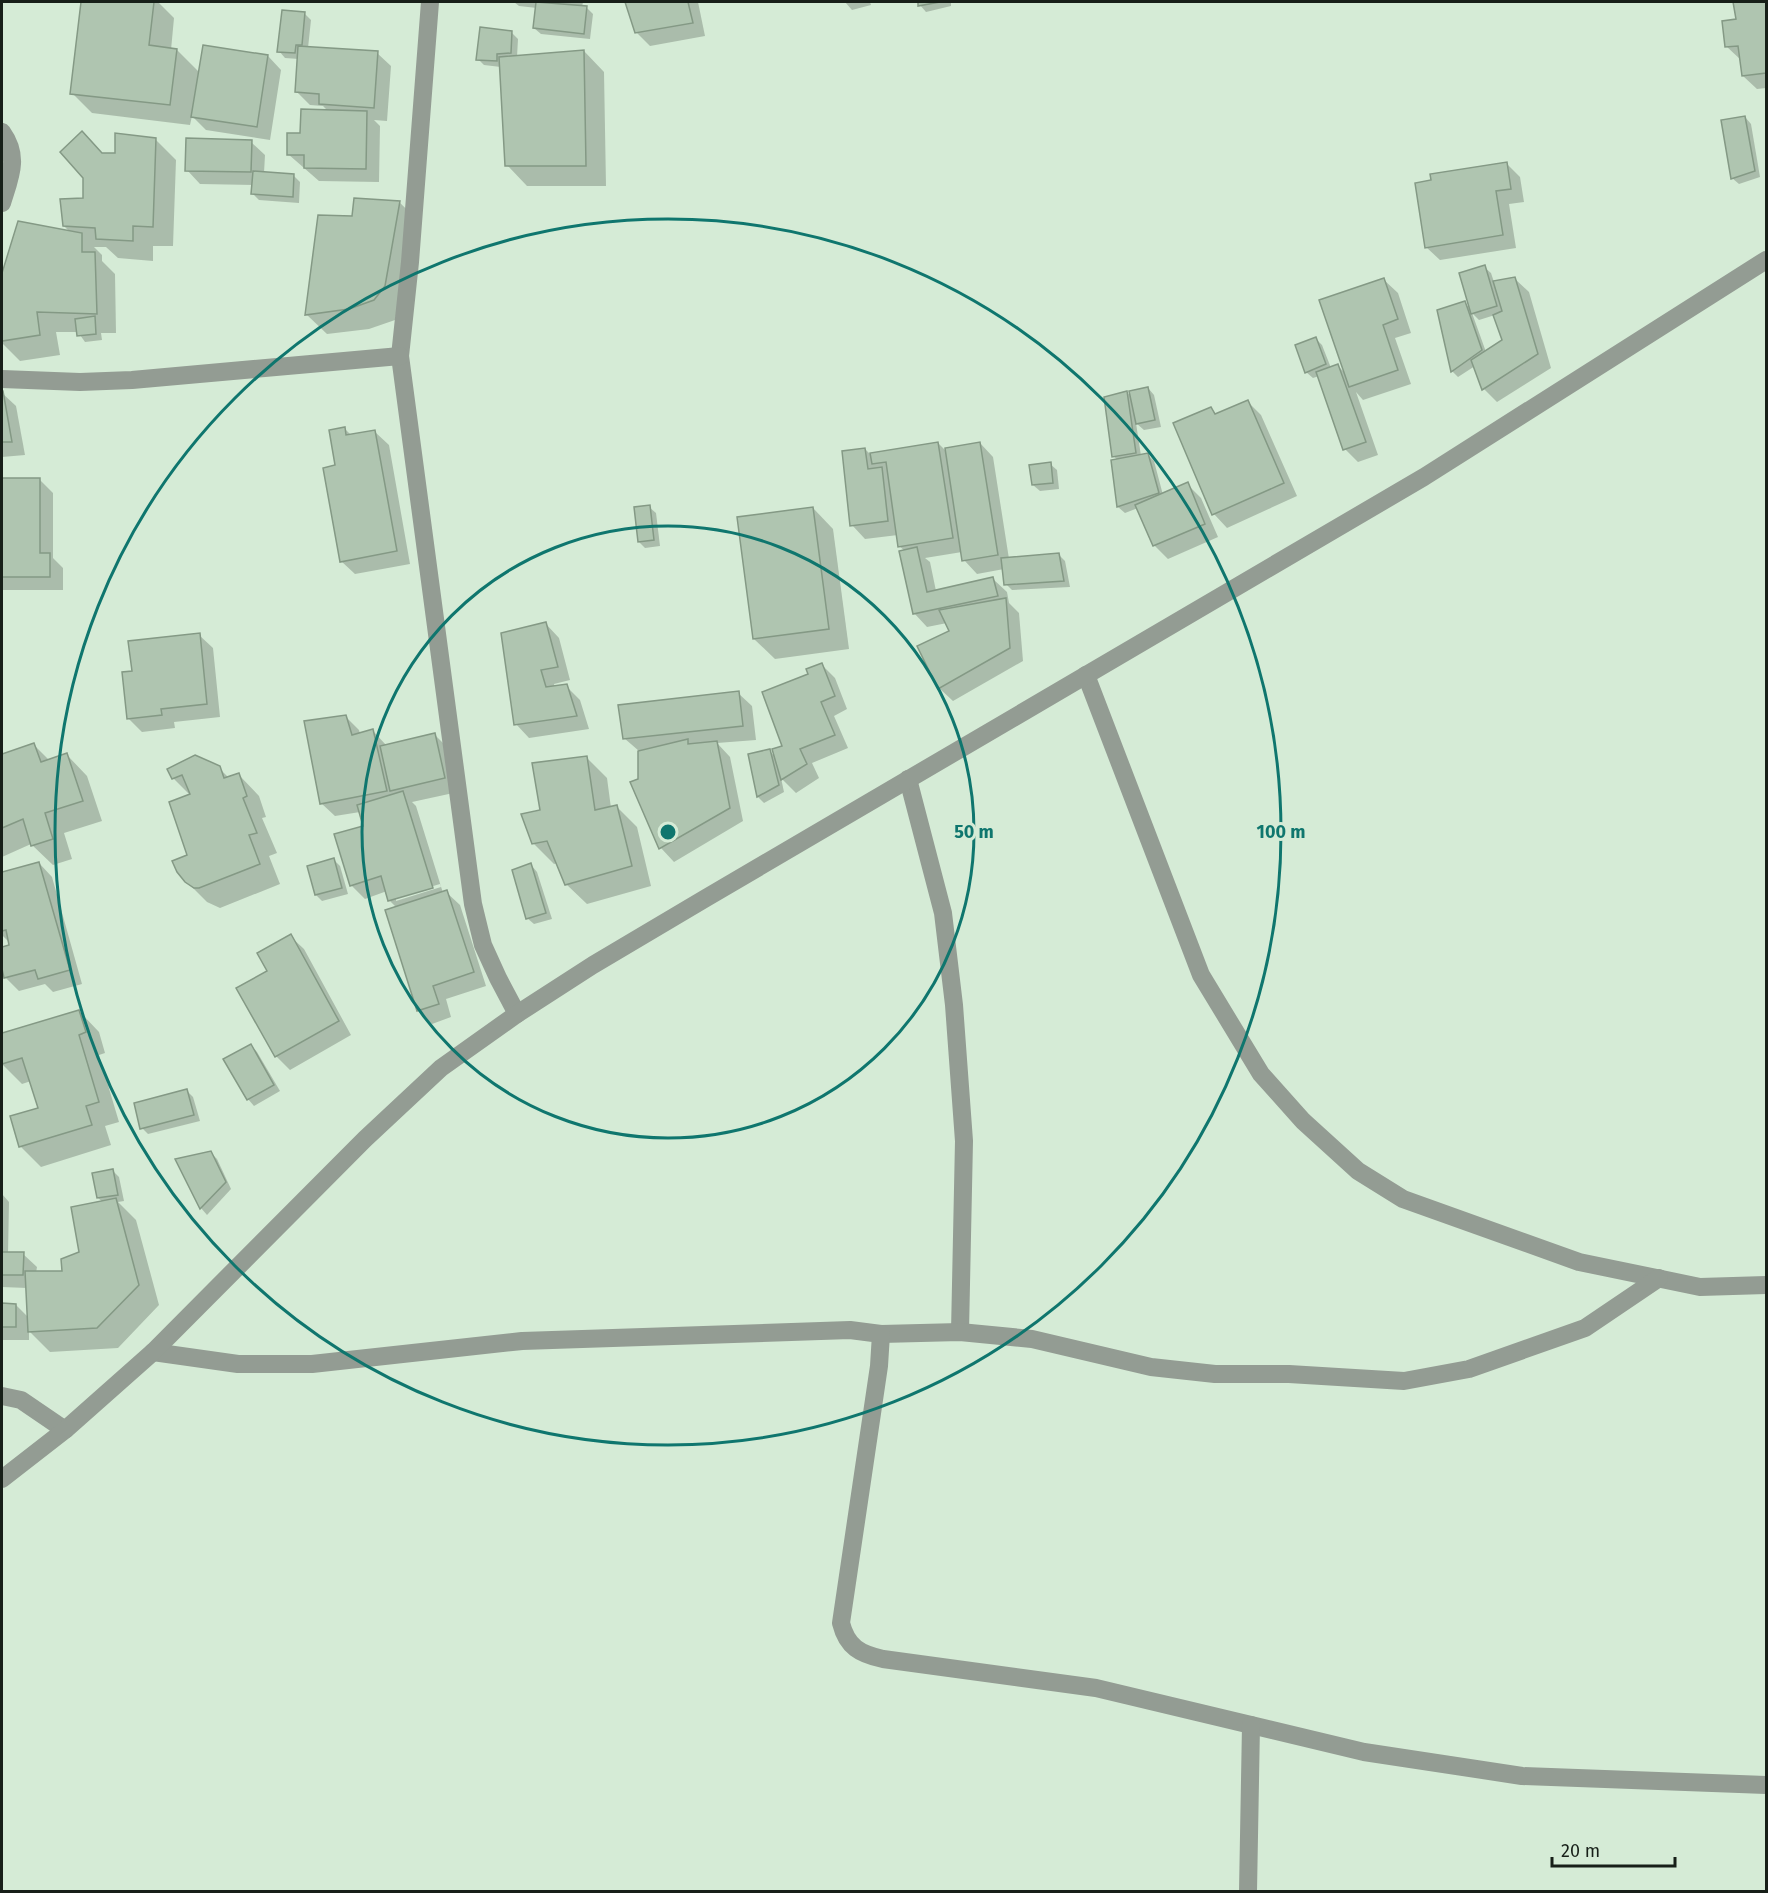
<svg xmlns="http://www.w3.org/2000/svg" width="1768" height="1893" font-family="'Fira Sans',sans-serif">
	<rect width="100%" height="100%" fill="#d5ebd6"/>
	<g fill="#0003" fill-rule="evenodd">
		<path d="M83,2h75l16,16 -3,32h6l23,23 68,-17 13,14 -11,70 -64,-10 -14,-14 -2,9 -98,-12 -20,-20z"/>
		<path d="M514,2h69l-1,5h4l7,7 -3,25 -49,-5 -7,-6 3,-20 -18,-2z"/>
		<path d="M626,2h72l7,34 -55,10 -14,-14z"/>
		<path d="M845,2h25l1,3 -19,5z"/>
		<path d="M919,2h32v4l-25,6 -6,-7z"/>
		<path d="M1735,2h31v86l-9,1 -14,-13 -2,-16 -15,-14 11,-26z"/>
		<path d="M304,13l7,7 -3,28 69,5 14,13 -4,55 -13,-1 6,6 -1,56 -60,-1 -31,-27 14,-19 26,-24 -5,-5 -13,-1 -13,-13 2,-33 -14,-1 -6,-7z"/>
		<path d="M511,32l7,7 -1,18 67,-6 20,21 2,114h-79l-20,-21 -6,-98 -17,-2 -6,-6z"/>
		<path d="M1745,117l6,7 9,53 -21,7 -7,-6z"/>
		<path d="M155,139l21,21 -3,86h-20v15l-35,-3 -12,-11h-12l8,8v6l13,13 1,59h-15l1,7 -17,2 -7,-10h-22l4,23 -40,6 -18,-18v-66l17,-54 52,10 -7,-7 21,-27 18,-44h14z"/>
		<path d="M251,142l14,13 -1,18 30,3 6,6 -1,21 -40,-3 -6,-6 1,-9 -54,-1 -13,-14z"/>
		<path d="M1506,163l14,14 4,25 -15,2 7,44 -76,12 -14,-13z"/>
		<path d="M399,202l21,20 -25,98 -26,9 -42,5 -21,-20 47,-96z"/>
		<path d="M1484,267l7,6 3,9 21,-3 14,13 22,76 -54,34 -13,-13 -9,-23 -17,11 -6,-6 13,-68 6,7zM1472,313l7,7 16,-5 9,26 -18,11z"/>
		<path d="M1384,280l14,13 13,40 -16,5 16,46 -48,16 -7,-8 22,63 -20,7 -13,-13 -26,-73 -6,2 -7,-6 9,-34 7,7 9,23 7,-2 8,8z"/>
		<path d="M1148,388l6,7 7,32 -17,3 -8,-7 5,33 7,-1 6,6 9,34 24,-11 14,14 17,39 -50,22 -14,-14 -16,-37 -13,5 -7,-6 -5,-46 5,-1 -5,-4 14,-64 5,6z"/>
		<path d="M2,393l14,13 9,49 -23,2z"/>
		<path d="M1248,402l13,13 36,81 -70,32 -13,-14 -3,-106 6,7z"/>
		<path d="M344,428l8,8 23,-4 14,13 21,119 -55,10 -14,-13 -4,-94z"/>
		<path d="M938,443l10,10 32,-10 13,14 16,102 50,-4 6,6 5,26 -58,3 -6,-6 -2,-15 -27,5 -13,-14 -2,-8 -37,6 5,4 6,29 57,-12 14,13 2,11 10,10 4,48 -70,40 -14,-13 12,-56 -4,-9 -20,4 -13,-14 -9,-62 -6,-5 -1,-11 -33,4 -13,-14 13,-76 5,5z"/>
		<path d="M1050,464l7,6 2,19 -19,2 -7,-6z"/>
		<path d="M2,479h37l14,14v65l10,10v22h-61z"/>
		<path d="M649,507l7,6 4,33 -15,2 -6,-6z"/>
		<path d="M813,508l20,21 16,120 -74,10 -21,-20z"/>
		<path d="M546,624l13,14 11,42 -16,4 1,4 11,-2 14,14 9,29 -60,9 -13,-14z"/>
		<path d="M199,635l14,13 7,69 -46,5 1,6 -33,4 -14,-14 5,-46z"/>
		<path d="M822,665l13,13 12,31 -13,7 14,32 -36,15 7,15 -23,15 -15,-15 3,14 -20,11 -6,-6 -8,-42 19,-4 8,7 7,-11 26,-72z"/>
		<path d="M738,693l14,13 4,34 -39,3 13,14 13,64 -69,41 -13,-14 -29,-66 7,-2v-29l-15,-13z"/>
		<path d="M345,716l14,14 1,4 13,-3 13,14 48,-11 14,14 10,44 -46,10 4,4 27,87 3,-1 14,13 26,81 -40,13 5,18 -19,7 -13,-14 -22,-102 -7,-7 -3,-10 -22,8 -14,-14 14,-58 -5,-15 -25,4 -14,-13zM440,884l1,3 -45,14v-4z"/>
		<path d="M34,745l16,16 17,-6 20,21 15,45 -38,12 8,26 -19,6 -22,-21 -29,13v-102z"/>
		<path d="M586,757l21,21 4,30 6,-1 20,20 14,59 -64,18 -21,-20 -8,-21 -4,1 -21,-21 9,-32z"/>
		<path d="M219,768l10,10 10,-3 20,21 7,21 -4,1 15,35 -8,3 11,28 -60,24 -13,-6 -21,-21 3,-25 1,-61 -17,-17 -4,-8z"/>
		<path d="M334,860l6,6 8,28 -26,7 -6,-6z"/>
		<path d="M39,863l13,14 30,107 -29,8 -8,-8 -26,7 -13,-13 -4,-14v-16l10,-3 -10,-10v-61z"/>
		<path d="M531,865l6,7 15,47 -18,5 -7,-6z"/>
		<path d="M290,936l14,13 47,86 -61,35 -14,-14 -38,-67 31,-18z"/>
		<path d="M79,1011l20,21 6,21 -6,2 20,67 -14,4 6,19 -70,22 -20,-20 -9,-30 27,-8 -8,-28 -9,3 -20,-20v-29z"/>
		<path d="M250,1045l7,7 23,39 -26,15 -6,-7z"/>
		<path d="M187,1091l6,6 7,24 -52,13 -6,-6z"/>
		<path d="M211,1153l6,6 14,30 -24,26 -6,-7 -24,-48z"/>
		<path d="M112,1170l7,7 5,24 -6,1 18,18 23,85 -41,43 -68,4 -21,-21v9h-27v-35h14l13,13 -2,-30 -25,-1v-93l7,8 -1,52h15l14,13 -1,6 27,-1 18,-19 22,-51 -5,-4z"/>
	</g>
	<g fill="#afc5b0" stroke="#849985" stroke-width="1.5">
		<path d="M81,2h73l-5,43 28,4 -7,56 -100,-11z"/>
		<path d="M536,2l51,4 -3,28 -51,-6z"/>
		<path d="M625,2h63l5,21 -58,10z"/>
		<path d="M918,2h22l-22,4z"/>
		<path d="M1733,2h33v71l-24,3 -4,-30 -13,1 -3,-26 14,-2z"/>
		<path d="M282,10l23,2 -3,33h-6l-1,8 -18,-1z"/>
		<path d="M480,27l32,4 -1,22 -14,1v7l-21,-1z"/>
		<path d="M203,45l65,10 -11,72 -66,-10z"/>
		<path d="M298,46l80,5 -4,57 -55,-4v-10l-24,-2z"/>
		<path d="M584,50l2,116h-81l-6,-109z"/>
		<path d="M301,109l66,2 -1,58 -62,-1v-13h-17v-22h13z"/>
		<path d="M1745,116l10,55 -24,8 -10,-59z"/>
		<path d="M82,131l20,22h13v-20l41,5 -3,89 -20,-1v15l-37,-2 -1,-11 -32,-2 -3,-27 23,-1v-20l-23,-26z"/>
		<path d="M186,138l66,2 -1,32 -66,-1z"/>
		<path d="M1507,162l4,27 -15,2 7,44 -78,13 -10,-65 16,-3 -1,-6z"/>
		<path d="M253,171l41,3 -1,23 -42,-3z"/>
		<path d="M354,198l46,3 -15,85 -11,14 -25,9 -44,6 13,-100 34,1z"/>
		<path d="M18,221l64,12v19h13l2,62 -60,-2 3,23 -38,6v-68z"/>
		<path d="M1485,265l12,41 -26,8 -12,-41z"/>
		<path d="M1515,277l23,77 -56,36 -11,-30 31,-20 -9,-25 9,-4 -9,-30z"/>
		<path d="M1384,278l14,41 -15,6 15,45 -49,17 -30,-87z"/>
		<path d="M1465,301l17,49 -31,22 -14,-62z"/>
		<path d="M95,316l1,18 -19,2 -2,-17z"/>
		<path d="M1316,337l10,27 -21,9 -10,-28z"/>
		<path d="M1338,364l28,78 -23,8 -27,-78z"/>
		<path d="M1148,387l7,33 -19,4 -7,-33z"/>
		<path d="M2,391h1l9,51h-10z"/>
		<path d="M1127,391l9,62 -24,4 -8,-60z"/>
		<path d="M1248,400l36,83 -72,32 -39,-92 38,-16 4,7z"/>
		<path d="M345,427l1,8 29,-5 22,121 -57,11 -17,-94 12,-3 -6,-35z"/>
		<path d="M938,442l15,96 -55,9 -12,-85 -14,2 -2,-11z"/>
		<path d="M980,442l18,113 -36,6 -17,-113z"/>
		<path d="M865,448l3,21 14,-2 6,54 -38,5 -8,-75z"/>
		<path d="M1148,453l11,40 -42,14 -6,-47z"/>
		<path d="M1051,462l2,21 -21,2 -3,-20z"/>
		<path d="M2,478h38v75h10v24h-48z"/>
		<path d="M1188,482l17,42 -52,22 -18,-41z"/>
		<path d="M650,505l4,35 -16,2 -4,-35z"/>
		<path d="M813,507l16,122 -76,10 -16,-122z"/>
		<path d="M917,547l10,45 66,-15 5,19 -85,18 -14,-63z"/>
		<path d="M1059,553l5,28 -60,4 -3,-27z"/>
		<path d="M1006,598l4,50 -72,41 -21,-43 32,-15 -10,-21z"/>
		<path d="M546,622l12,45 -17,3 5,17 21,-3 10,32 -63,9 -13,-92z"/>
		<path d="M200,633l7,71 -46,5 1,6 -35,4 -5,-47 10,-1 -4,-30z"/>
		<path d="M822,663l13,33 -14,6 14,33 -35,14 7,15 -26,16 -9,-31 10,-3 -20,-54 46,-18 -2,-5z"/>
		<path d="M739,691l4,35 -120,13 -5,-34z"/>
		<path d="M346,715l6,20 21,-6 14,62 -67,13 -16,-83z"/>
		<path d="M435,733l10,45 -55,13 -10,-45z"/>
		<path d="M688,739v5l29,-3 13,67 -71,41 -29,-67 8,-3v-28z"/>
		<path d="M34,743l7,19 26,-9 16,48 -38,12 8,26 -22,7 -8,-27 -21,9v-74z"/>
		<path d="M770,749l9,36 -22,12 -9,-43z"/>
		<path d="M195,755l25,11 4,12 15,-5 8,23 -4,2 14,35 -8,2 11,29 -61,24h-5l-9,-6 -8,-10 -5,-11 15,-6 -18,-53 21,-8 -8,-19 -10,4 -5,-10z"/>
		<path d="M587,756l8,54 22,-5 15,61 -67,19 -18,-44 -15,3 -11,-30 19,-4 -8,-47z"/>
		<path d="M403,791l30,97 -45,13 -7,-25 -31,10 -16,-52 29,-8 -6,-21z"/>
		<path d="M334,858l8,30 -27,7 -8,-29z"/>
		<path d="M39,862l31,108 -32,9 -3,-9 -31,8 -2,-9v-22l7,-2 -3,-15 -4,1v-59z"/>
		<path d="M531,863l15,50 -20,6 -14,-49z"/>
		<path d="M447,890l27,82 -41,14 6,18 -22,7 -32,-101z"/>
		<path d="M291,934l48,87 -64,36 -39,-69 31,-17 -10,-18z"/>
		<path d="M79,1010l7,22 -7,3 20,67 -13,4 6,19 -73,22 -9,-31 28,-8 -16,-50 -20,6v-31z"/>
		<path d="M251,1044l23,41 -27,15 -24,-41z"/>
		<path d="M187,1089l7,26 -54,14 -6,-26z"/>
		<path d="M211,1151l15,31 -26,27 -25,-50z"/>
		<path d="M113,1169l5,26 -21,3 -5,-25z"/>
		<path d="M116,1198l23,87 -42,43 -69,4 -3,-61h37l-1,-12 18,-7 -8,-45z"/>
		<path d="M2,1252h22l-1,23h-21z"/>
		<path d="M2,1303l14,1v23h-14z"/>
	</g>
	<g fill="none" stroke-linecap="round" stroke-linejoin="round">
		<g stroke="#939c93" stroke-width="18">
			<path d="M430,2l-20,260 -10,94 73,548 10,41 15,33 19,36"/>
			<path d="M2,132c18,25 8,45 0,71"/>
			<path d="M2,379l78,3 52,-2 268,-24"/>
			<path d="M1086,675l115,300 60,99 42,47 55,50 45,28 176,63 121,25 66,-2"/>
			<path d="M908,779l35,134 11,92 10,136 -4,191"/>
			<path d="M881,1334l79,-2 72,7 119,28 64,7h74l115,7 65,-12 116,-41 74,-50"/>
			<path d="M153,1352l85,12h74l210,-23 328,-11 31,4 -2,32 -38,257c6,24 19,31 42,36l213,29 268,64 158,24 244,9"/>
			<path d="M2,1396l19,4 44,30"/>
			<path d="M2,1479l63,-49 88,-78 212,-213 76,-71 76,-54 76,-49 113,-67 718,-421 342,-217"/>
			<path d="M1248,1892l3,-167"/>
		</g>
	</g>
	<g fill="none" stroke="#0f766e" stroke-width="3">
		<circle cx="668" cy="832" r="306"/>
		<circle cx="668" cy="832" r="613"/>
	</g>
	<circle cx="668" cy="832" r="9" fill="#0f766e" stroke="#d5ebd6" stroke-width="3"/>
	<g font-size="18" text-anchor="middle" font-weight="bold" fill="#0f766e" stroke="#d5ebd6" stroke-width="6" stroke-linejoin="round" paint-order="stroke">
		<text x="974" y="838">50 m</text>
		<text x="1281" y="838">100 m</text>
	</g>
	<rect width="1768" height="1893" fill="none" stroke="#171f18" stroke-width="6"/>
	<path d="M1552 1857v9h123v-9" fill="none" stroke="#171f18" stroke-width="3"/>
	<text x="1561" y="1857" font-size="18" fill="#171f18" stroke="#d5ebd6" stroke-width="4.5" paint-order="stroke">20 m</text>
</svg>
